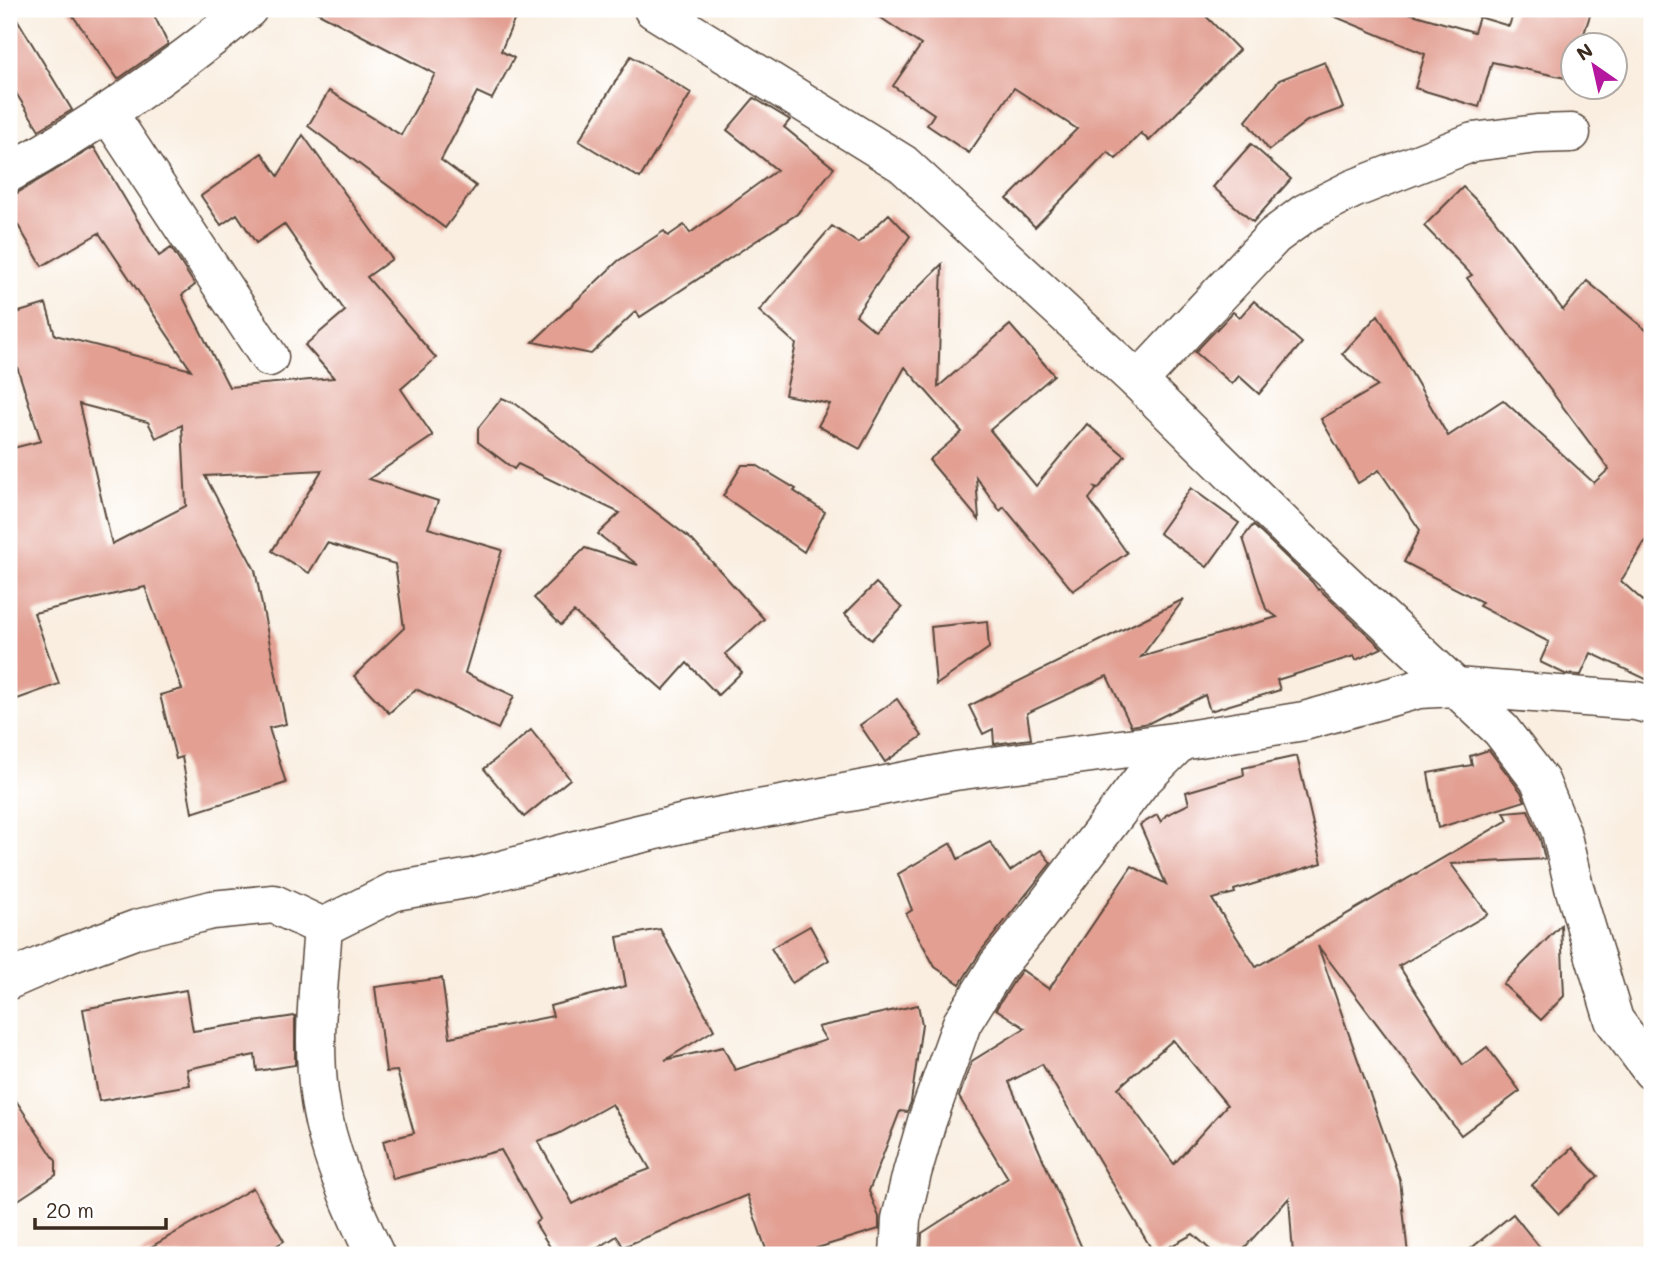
<svg xmlns="http://www.w3.org/2000/svg" width="1661" height="1264" font-family="Mali,sans-serif">
	<rect width="100%" height="100%" fill="#fff"/>
	<filter id="ink" filterUnits="userSpaceOnUse"><feTurbulence type="fractalNoise" baseFrequency=".0143" numOctaves="2"/><feDisplacementMap in="SourceGraphic" scale="14" xChannelSelector="R" yChannelSelector="G"/><feConvolveMatrix kernelMatrix="1 2 1 2 8 2 1 2 1" color-interpolation-filters="sRGB"/></filter>
	<filter id="wash" filterUnits="userSpaceOnUse"><feTurbulence type="fractalNoise" baseFrequency=".00686" numOctaves="4" result="noise"/><feDisplacementMap in="SourceGraphic" scale="28" xChannelSelector="R" yChannelSelector="G"/><feGaussianBlur stdDeviation="1.57" result="paint"/><feColorMatrix in="noise" values="0 0 0 0 0 0 0 0 0 0 0 0 0 0 0 0 0 1.4 0 .05"/><feComposite in="paint" operator="in"/></filter>
	<g filter="url(#wash)">
		<rect width="100%" height="100%" fill="#f9eee0"/>
		<g id="blocks">
			<g fill="#e29f92" fill-rule="evenodd">
				<path d="M9,9h2l61,101 -33,20 -30,-48z"/>
				<path d="M68,9h83l17,35 -50,35z"/>
				<path d="M311,9h208l-18,42 13,7 -22,41 -15,-7 -36,68 35,26 -31,42 -137,-102 21,-35 72,44 34,-61z"/>
				<path d="M868,9h331l40,41 -90,91 -8,-8 -25,26 -8,-7 -73,75 -28,-28 70,-70 -63,-41 -45,65 -42,-28 7,-11 -41,-28 28,-41z"/>
				<path d="M1334,9h61l79,23 5,-15 30,9 6,-17h77l-12,37h-7v21l-3,12 -78,-17 -13,45 -64,-19 10,-34 -94,-39z"/>
				<path d="M631,56l60,37 -51,85 -61,-37z"/>
				<path d="M1325,62l18,46 -36,13 -38,29 -23,-29 33,-41z"/>
				<path d="M754,98l36,22 -6,7 50,41 -37,46 -157,103 -4,-6 -45,43 -58,-12 85,-81 46,-30 4,5 16,-11 6,8 87,-63 -50,-40z"/>
				<path d="M303,135l89,124 -25,18 69,81 -35,31 32,47 -64,43 69,22 -10,27 74,22 -37,123 49,23 -16,33 -82,-40 -27,24 -35,-37 50,-48 -9,-64 -68,-21 -18,30 -37,-22 50,-81 -117,6 50,94 31,154 -17,4 17,55 -94,30 -10,-56 -6,2 -16,-64 22,-6 -37,-102 -111,26 25,71 -50,18v-253l32,-8 -32,-99v-27l37,-11 9,31 136,35 -92,-137 -57,33 -33,-56v-12l85,-51 65,109 12,-8 24,37 -13,10 47,92 105,-9 -29,-33 40,-34 -61,-87 -28,19 -19,-29 -16,11 -20,-29 61,-43 16,23zM79,404l69,18 8,16 26,-13 4,81 -74,38z"/>
				<path d="M1251,144l40,35 -38,43 -40,-35z"/>
				<path d="M1463,187l28,28 72,95 24,-29 65,54v195l-31,51 31,28v73l-61,-29 -10,22 -16,-1 -25,-12 9,-20 -70,-36 3,-4 -78,-40 16,-32 -41,-60 -21,13 -37,-64 57,-33 -36,-32 36,-39 70,121 55,-36 91,83 15,-14 -142,-191 5,-3 -48,-49z"/>
				<path d="M889,214l21,22 -54,79 19,16 67,-67 -4,123 72,-62 44,50 -64,55 46,56 51,-62 38,32 -27,33 -4,-3 2,4 -7,9 38,54 -54,38 -69,-84 -4,4 -24,-34 3,43 -50,-60 33,-28 -57,-65 -45,82 -42,-23 12,-22 -45,-9 11,-51 -37,-33 73,-85 26,17z"/>
				<path d="M1254,301l48,42 -43,51 -20,-18 -7,8 -37,-32 38,-40 7,5z"/>
				<path d="M502,398l14,6 176,136 72,79 -39,35 17,18 -24,23 -31,-32 -24,27 -89,-78 -13,13 -27,-27 51,-50 53,17 -40,-31 22,-21 -102,-49 -4,5 -36,-27v-14z"/>
				<path d="M742,465h14l40,24 -2,2 31,21 -21,40 -81,-56z"/>
				<path d="M1191,488l48,35 -32,44 -48,-34z"/>
				<path d="M1253,525l59,57 6,8 1,-1 63,59 -26,12 -2,-4 -77,24 3,10 -70,21 -5,-16 -56,28 -18,3 -24,-50 -80,37 4,26 -37,5 -1,-15 -10,5 -14,-28 215,-107 -43,58 136,-40 -11,-8 -23,-71z"/>
				<path d="M876,583l26,25 -31,32 -26,-26z"/>
				<path d="M987,621l2,27 -53,37 -5,-58z"/>
				<path d="M897,699l25,37 -37,26 -25,-37z"/>
				<path d="M531,730l39,49 -46,38 -40,-48z"/>
				<path d="M1489,750l32,42 4,9 -87,27 -10,-55 44,-8 -2,-9z"/>
				<path d="M1297,756l25,107 -88,27 1,3 -23,6 44,68 252,-147 -4,-8 24,-2 12,29 5,20 -94,5 37,50 -89,52 64,99 24,-18 33,44 -59,44 -143,-189 82,234 8,75h-115l-4,-57 -51,57h-22l-23,-21 -38,21 -113,-191 -33,18 76,173h-164l1,-22 86,-55 -49,-81 13,-36 53,-33 -29,-19 20,-31 6,-8 27,19 83,-123 34,18 -26,-59 17,-10 4,7 5,-7 23,-11 -3,-12 58,-17 -1,-7zM1173,1040l54,65 -53,59 -56,-76z"/>
				<path d="M990,842l20,29 31,-21 10,13 -70,88 -21,33 -25,-17 -29,-53 6,-4 -14,-36 53,-31 7,16z"/>
				<path d="M1561,925l3,71 -23,24 -38,-36z"/>
				<path d="M810,926l19,34 -37,23 -21,-35z"/>
				<path d="M660,929l54,101 -49,30 58,-13 12,23 91,-30 -8,-13 100,-22 4,19 -11,78 -4,10 -7,-1 -31,80 10,26v12l-65,20 2,6h-48l-21,-60 -124,52 -6,-11 -30,19h-32l-20,-32 5,-4 -39,-69 -108,29 -10,-38 31,-8 -17,-62 -11,1 -11,-85 67,-9 8,59 103,-21 -3,-10 76,-20 -9,-49zM612,1104l38,65 -32,12 -45,23 -35,-63 20,-7z"/>
				<path d="M186,990l7,41 102,-15v49l-38,6 -2,-16 -68,14 3,16 -91,16 -16,-92z"/>
				<path d="M9,1090l47,71v14l-47,31z"/>
				<path d="M1572,1148l26,28 -39,38 -27,-29z"/>
				<path d="M253,1188l31,53 -23,14h-124z"/>
				<path d="M1513,1214l33,41h-83z"/>
			</g>
		</g>
	</g>
	<g filter="url(#ink)">
		<use href="#blocks" fill-opacity="0" stroke="#58473b" stroke-width="2"/>
		<g fill="none" stroke-linecap="round" stroke-linejoin="round">
			<defs>
				<g id="minor">
					<path d="M653,9l250,155 235,217 155,153 208,196 39,51 21,51 13,55 40,133 38,51"/>
					<path d="M108,113l161,244"/>
					<path d="M9,173c84,-47 164,-103 239,-164"/>
					<path d="M1138,381l136,-145 31,-23 48,-24 120,-47 64,-8 34,-1"/>
					<path d="M323,927c-4,55 -11,111 -4,166 7,57 32,111 56,162"/>
					<path d="M9,980l55,-24 73,-27 75,-19 62,-6 49,23 72,-36 77,-13 146,-39 67,-16 191,-36 79,-16 226,-30 123,-20 115,-32 37,-2 180,14 16,4"/>
					<path d="M899,1255l2,-36 11,-46 15,-52 35,-98 36,-58 39,-48 104,-136 40,-40"/>
				</g>
			</defs>
			<use href="#minor" stroke="#58473b" stroke-width="41"/>
			<use href="#minor" stroke="#fff" stroke-width="38"/>
		</g>
	</g>
	<rect width="1661" height="1264" fill="none" stroke="#fff" stroke-width="35"/>
	<g transform="translate(1594 66) rotate(326)"><circle r="33" fill="#ffffff" stroke="#b1aaa5" stroke-width="2"/>
	<path d="M0-5L12 26L0 18L-12 26Z" fill="#b5179e"/>
	<text y="-10" font-size="19" font-weight="bold" text-anchor="middle" fill="#3b2a1e">N</text>
	</g>
	<path d="M35 1218v10h131v-10" fill="none" stroke="#3b2a1e" stroke-width="3.5"/>
	<text x="46" y="1218" font-size="21" fill="#3b2a1e" stroke="#ffffff" stroke-width="5" paint-order="stroke">20 m</text>
</svg>
